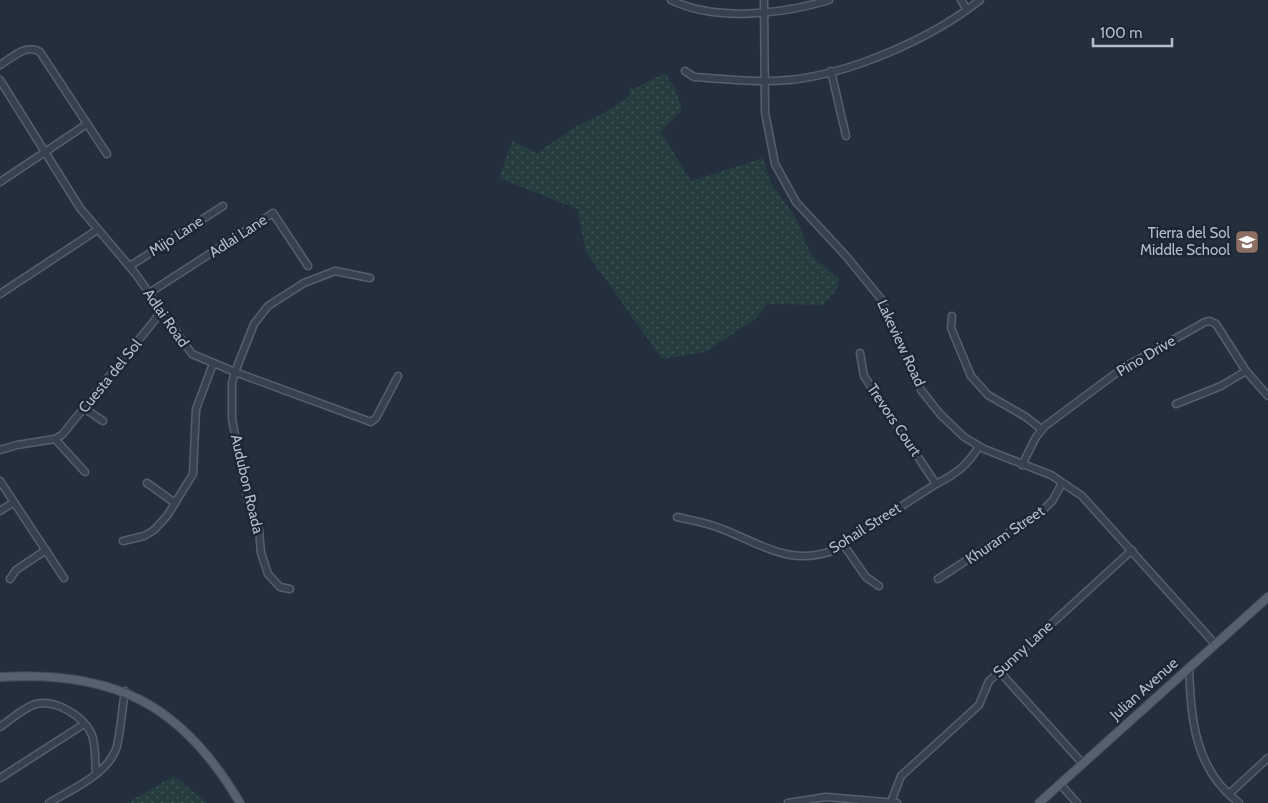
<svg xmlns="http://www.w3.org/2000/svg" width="1268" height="803" font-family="Cabin,sans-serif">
	<defs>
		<pattern id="grass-dots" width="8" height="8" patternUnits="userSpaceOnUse" patternTransform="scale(1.25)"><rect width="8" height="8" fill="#263c3f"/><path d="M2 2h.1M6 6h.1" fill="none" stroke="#435659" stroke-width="1.8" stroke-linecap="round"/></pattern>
	</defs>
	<rect width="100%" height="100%" fill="#242f3e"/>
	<g fill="url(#grass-dots)">
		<path d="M665,73l11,17 6,20 -21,22 30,49 72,-23 8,25 26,37 14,35 28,24 -2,10 -14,16 -55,-1 -13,15 -50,33 -43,7 -76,-107 -9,-43 -78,-31 13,-37 25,12 41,-28 17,-7 34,-21v-11l5,3z"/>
		<path d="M174,776l33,27h-80z"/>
	</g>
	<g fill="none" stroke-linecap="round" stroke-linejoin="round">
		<defs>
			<g id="minor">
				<path d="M671,0c45,22 111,14 158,0"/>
				<path d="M764,0l1,112 10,52 21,38 50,54 35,43 40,91 19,24 24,23 20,12 67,26 31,21 133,148"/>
				<path d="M961,0l5,8"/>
				<path d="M0,65c12,-7 26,-22 40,-13l67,102"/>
				<path d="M685,71l9,6c31,2 63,6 95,3 61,-6 142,-41 191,-80"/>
				<path d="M831,71l15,65"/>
				<path d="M0,80l80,128 55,65 57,81 43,18 136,50 5,-4 22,-42"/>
				<path d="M0,182l87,-58"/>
				<path d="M130,266l93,-60"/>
				<path d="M149,293l124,-80 35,53"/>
				<path d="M0,294l97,-64"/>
				<path d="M952,316l-1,12 20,48 17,19 38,22 15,12"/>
				<path d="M860,353l4,23 72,108"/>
				<path d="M1176,404l45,-18 25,-15"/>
				<path d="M84,408l19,13"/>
				<path d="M55,439l7,-4 100,-124"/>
				<path d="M0,450l17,-5 38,-6 30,33"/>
				<path d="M1022,465l14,-28 9,-11 78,-58 82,-46 5,-1 6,3 30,47 22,25"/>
				<path d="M0,481l64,97"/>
				<path d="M147,483l28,20"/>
				<path d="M0,511l14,-9"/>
				<path d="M677,517c14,3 31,6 45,12 39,15 67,37 110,22l104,-67c20,-10 32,-19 43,-38"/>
				<path d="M123,541l21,-5 10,-6 13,-14 26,-42 3,-65 17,-45"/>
				<path d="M843,544l23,33 13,9"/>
				<path d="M10,579l6,-9 30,-20"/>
				<path d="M938,579l105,-69 10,-10 9,-17"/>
				<path d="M290,589l-10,-2 -12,-13 -7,-21 -2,-23 -11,-28 -16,-83v-36l3,-11 19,-48 14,-18 36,-23 31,-12 35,7"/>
				<path d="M1189,667c2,51 5,102 50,136"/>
				<path d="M999,671l84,93"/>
				<path d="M0,727c10,-7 21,-17 33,-22 20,-8 51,11 59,30 4,11 3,27 4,39"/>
				<path d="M0,778l84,-54"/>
				<path d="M1060,784l17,19"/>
				<path d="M1229,794l39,-36"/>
				<path d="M891,802l10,-26 78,-71 10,-24 143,-131"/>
				<path d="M49,803c23,-14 60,-29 68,-57 4,-18 5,-37 8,-55"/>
				<path d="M788,803l38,-6 71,6"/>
			</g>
			<g id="major">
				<path d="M0,677c114,-7 182,27 240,126"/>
				<path d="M1039,803l229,-206"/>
			</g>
		</defs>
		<use href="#minor" stroke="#565f6c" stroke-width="9"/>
		<use href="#major" stroke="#414a57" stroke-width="10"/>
		<use href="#minor" stroke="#38414e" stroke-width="6"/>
		<use href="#major" stroke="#56606e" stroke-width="8"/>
	</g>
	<defs>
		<symbol id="school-square" viewBox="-11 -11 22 22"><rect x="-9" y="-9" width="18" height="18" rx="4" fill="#8d6e63" stroke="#1d2633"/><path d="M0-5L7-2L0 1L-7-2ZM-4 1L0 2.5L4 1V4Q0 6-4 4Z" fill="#fff"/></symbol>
	</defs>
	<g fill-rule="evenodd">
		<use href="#school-square" x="1233" y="228" width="28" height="28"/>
	</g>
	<g text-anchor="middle" stroke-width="5" stroke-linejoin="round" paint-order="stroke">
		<g font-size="15" fill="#b4bcc9" stroke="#1d2633" text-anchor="end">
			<text x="1230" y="238">Tierra del Sol<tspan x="1230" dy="17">Middle School</tspan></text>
		</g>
		<g font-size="15" fill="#b4bcc9" stroke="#1d2633">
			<text transform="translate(176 236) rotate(-33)" y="5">Mijo Lane</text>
			<text transform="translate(238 236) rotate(-33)" y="5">Adlai Lane</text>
			<text transform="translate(166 318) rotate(55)" y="5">Adlai Road</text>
			<text transform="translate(901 343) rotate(65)" y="5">Lakeview Road</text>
			<text transform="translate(1146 356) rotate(-31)" y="5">Pino Drive</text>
			<text transform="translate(110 376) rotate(-51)" y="5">Cuesta del Sol</text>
			<text transform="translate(894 420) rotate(56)" y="5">Trevors Court</text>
			<text transform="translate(247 484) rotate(77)" y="5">Audubon Roada</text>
			<text transform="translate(865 528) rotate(-32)" y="5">Sohail Street</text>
			<text transform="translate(1005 535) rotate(-34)" y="5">Khuram Street</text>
			<text transform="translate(1023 649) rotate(-43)" y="5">Sunny Lane</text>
			<text transform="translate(1144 689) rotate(-42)" y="5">Julian Avenue</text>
		</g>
	</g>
	<path d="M1093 38v8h79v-8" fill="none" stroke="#b4bcc9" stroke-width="2.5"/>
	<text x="1100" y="38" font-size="15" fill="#b4bcc9" stroke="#1d2633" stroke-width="4" paint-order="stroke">100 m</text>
</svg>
